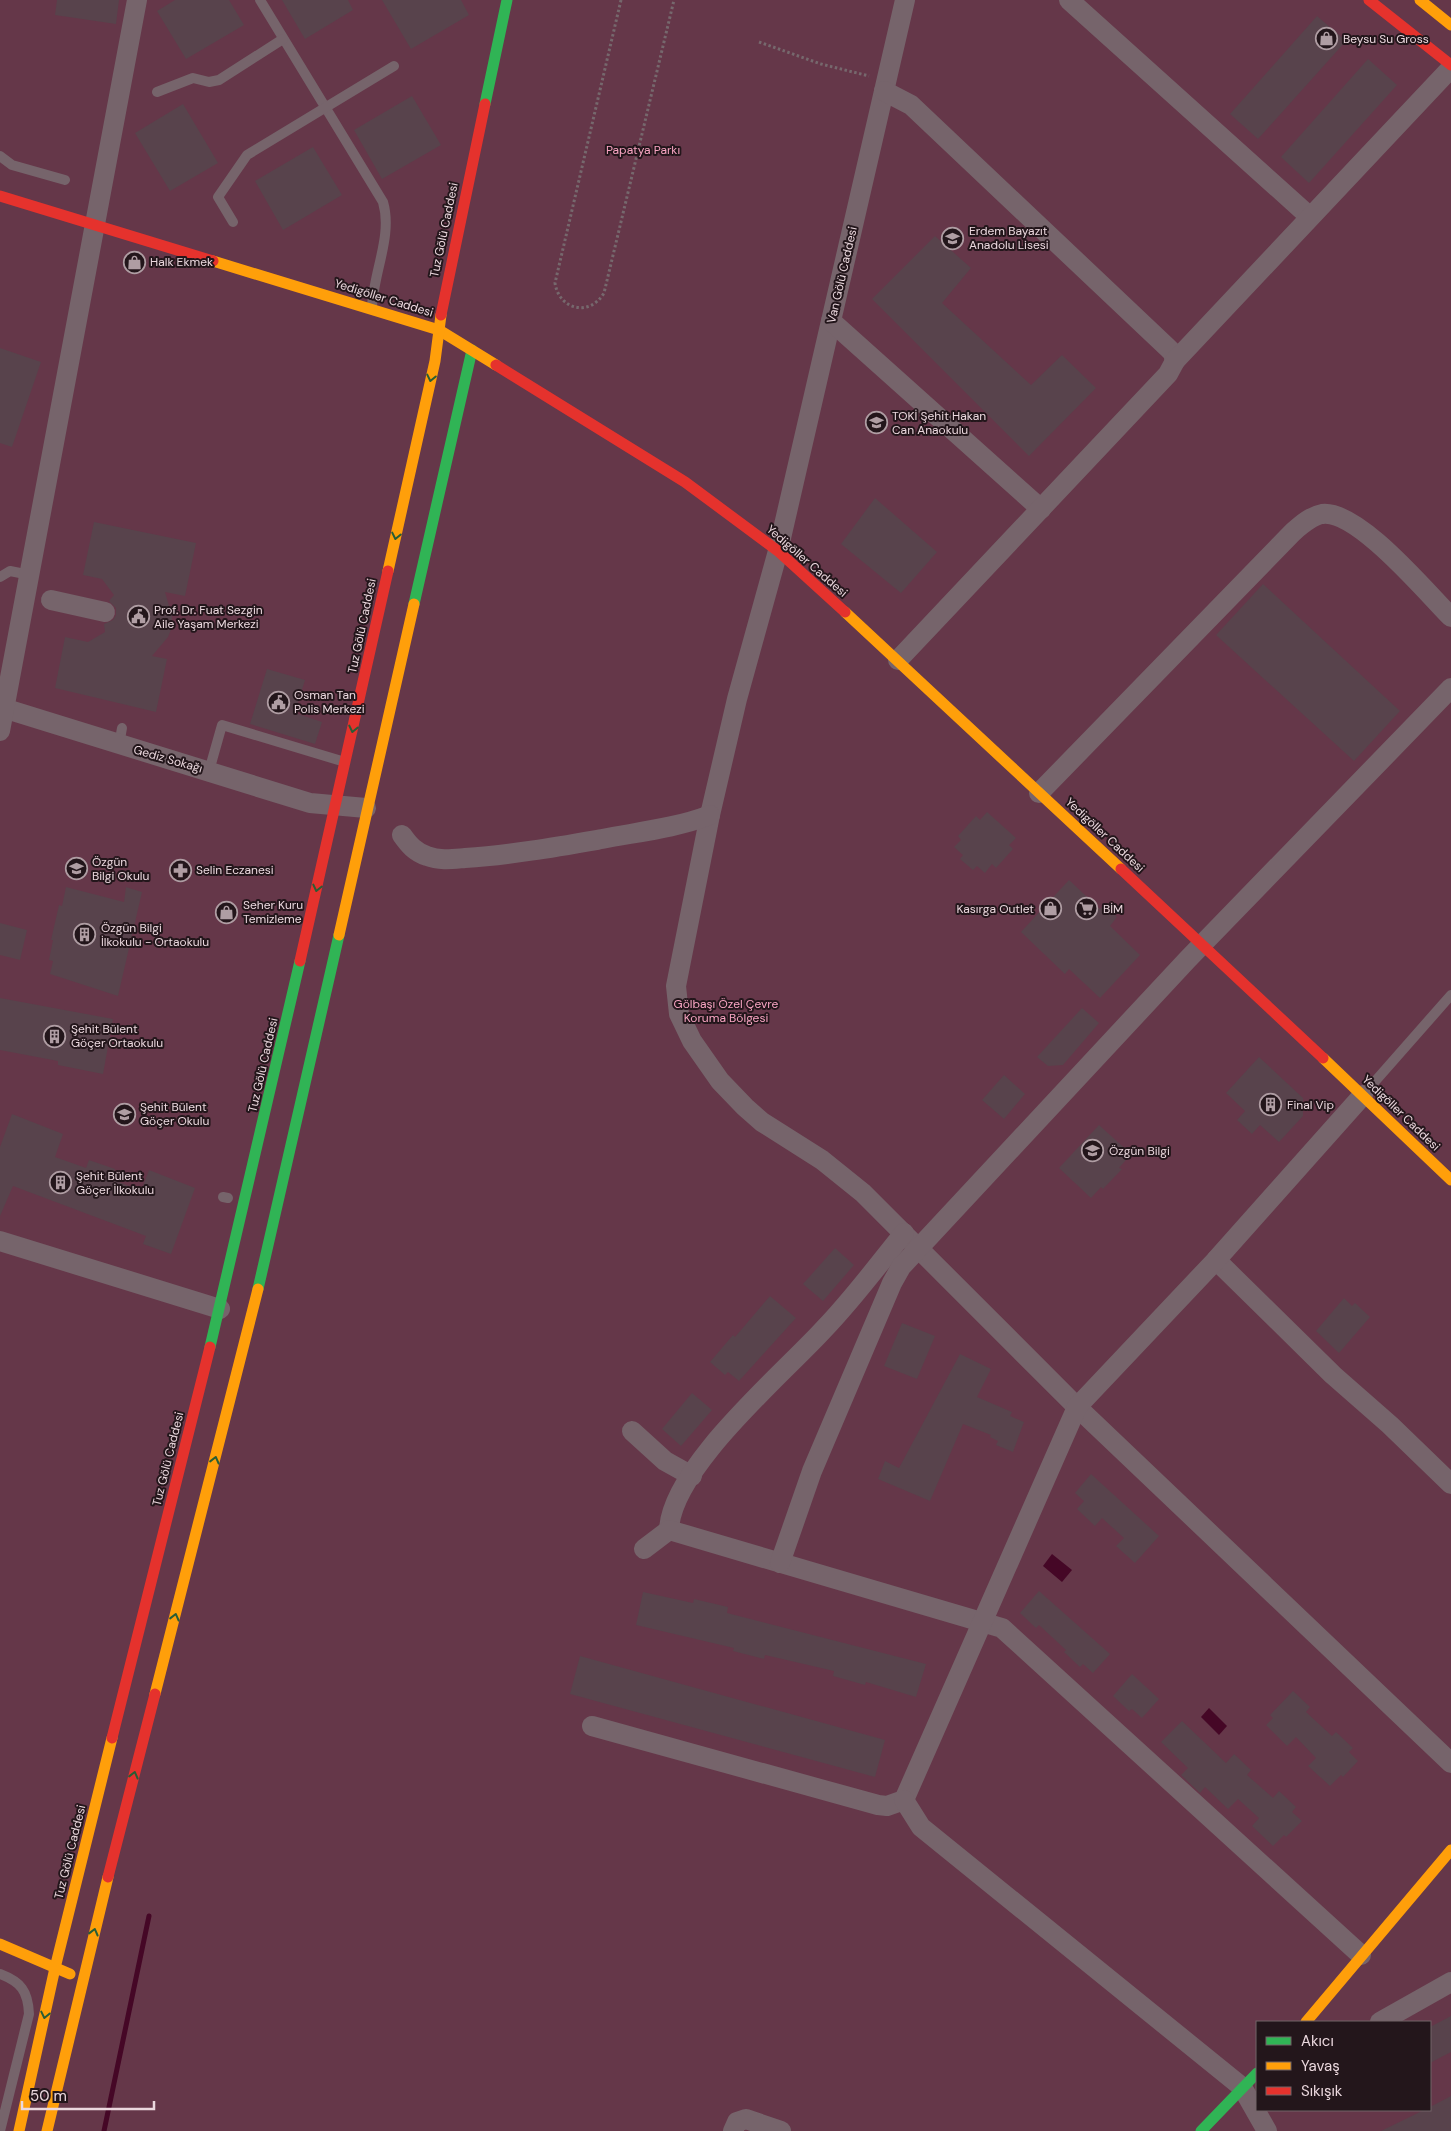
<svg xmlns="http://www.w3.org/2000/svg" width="1451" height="2131" font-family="'DM Sans',sans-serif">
	<rect width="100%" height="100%" fill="#3f2f35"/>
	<path fill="#653749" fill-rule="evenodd" d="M0,0h1451v2131h-1451zM1257,2022h173v88h-173z"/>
	<g fill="#450726">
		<path d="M1052,1554l20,16 -10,12 -19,-16z"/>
		<path d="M1209,1708l18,18 -8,9 -18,-18z"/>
	</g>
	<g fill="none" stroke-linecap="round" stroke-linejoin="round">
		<path stroke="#450726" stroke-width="5" d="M104,2131l45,-215"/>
	</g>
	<g fill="#58434c">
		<path d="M57,0h62l-3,24 -61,-9z"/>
		<path d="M175,0h54l15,25 -58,34 -29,-48z"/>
		<path d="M282,0h66l5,10 -48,29z"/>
		<path d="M382,0h79l8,15 -58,34z"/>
		<path d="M1317,16l29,25 -88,98 -28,-25z"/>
		<path d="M1368,59l29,26 -88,98 -28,-26z"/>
		<path d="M412,96l29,49 -59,34 -28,-49z"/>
		<path d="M183,104l35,59 -48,28 -35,-58z"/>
		<path d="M313,147l29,48 -59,35 -28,-49z"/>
		<path d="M935,236l36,32 -29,35 89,82 31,-30 34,33 -67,68 -157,-157z"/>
		<path d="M0,348l41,14 -29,85 -12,-4z"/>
		<path d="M875,498l62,54 -36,41 -60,-49z"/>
		<path d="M94,522l102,21 -11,53 -20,-4 7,24v11l-4,10 -16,19 15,3 -11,53 -101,-24 10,-51 23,5 17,-10 -1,-8 9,-4 3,-5v-7l-7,-7 5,-6 -12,-16 -19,-4z"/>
		<path d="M1263,584l137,127 -46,50 -138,-126z"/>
		<path d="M267,669l38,11 -10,33 27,9 -7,22 -65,-20z"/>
		<path d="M987,812l29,26 -7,7 4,4 -17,19 -4,-4 -7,9 -8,-7 -4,4 -13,-11 3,-4 -9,-8 7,-7 -3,-4 18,-20 4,4z"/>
		<path d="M1069,880l31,29 4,-4 13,12 -7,9 30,29 -40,43 -31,-29 -4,5 -44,-42z"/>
		<path d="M66,887l58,15 2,-15 16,5 -24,104 -68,-22 3,-13 -4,-1 4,-20h-2l8,-35 3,1z"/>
		<path d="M0,923l27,7 -7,30 -20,-5z"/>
		<path d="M0,998l113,21 -10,55 -45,-9v-4l-58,-11z"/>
		<path d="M1082,1008l17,15 -36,42 -15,1 -11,-9z"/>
		<path d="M1259,1057l44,41v18l-24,26 -19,-17 -8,9 -15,-14 8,-9 -19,-18z"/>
		<path d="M1004,1075l21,19 -21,25 -22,-19z"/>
		<path d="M12,1114l51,20 -8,23 31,11 3,-8 26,9 -3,10 29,12 8,-21 46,18 -24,66 -28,-10 3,-8 -133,-50 -13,30v-69z"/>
		<path d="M1099,1125l32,29 -12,14 3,1 -19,20 -2,-2 -10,11 -32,-30z"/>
		<path d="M835,1248l19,17 -31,36 -20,-17z"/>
		<path d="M770,1296l26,22 -57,63 -11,-9 -3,3 -15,-13 23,-27 2,2z"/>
		<path d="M1344,1298l8,8 3,-3 15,14 -31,36 -23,-22z"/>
		<path d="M902,1323l33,13 -18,43 -33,-13z"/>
		<path d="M960,1354l31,15 -14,28 35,15 -2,4 14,6 -11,30 -17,-7 2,-4 -8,-4 1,-2 -28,-11 -33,77 -52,-22 7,-18 14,7z"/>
		<path d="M692,1393l20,17 -31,36 -19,-17z"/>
		<path d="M1091,1474l68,62 -24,27 -19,-17 8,-8 -22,-20 -7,8 -18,-17 7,-8 -9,-8z"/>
		<path d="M1039,1591l71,63 -17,19 -10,-9 -3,3 -16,-15 2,-2 -27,-25 -3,3 -16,-15z"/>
		<path d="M643,1592l50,11 1,-4 34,8 -1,6 199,51 -10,33 -50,-15 -1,3 -32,-9 1,-5 -69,-16 -1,4 -31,-8 1,-3 -98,-23z"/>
		<path d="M580,1656l305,84 -10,37 -305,-83z"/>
		<path d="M1132,1674l27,25 -17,19 -10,-9 -3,2 -16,-15z"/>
		<path d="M1293,1691l17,16 -4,5 26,24 4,-4 17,16 -4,4 9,9 -15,16 -2,-2 -11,11 -22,-20 8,-8 -20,-21 -9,9 -21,-21 7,-7 -3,-3z"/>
		<path d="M1182,1721l44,42 8,-9 17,16 -4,5 26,23 6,-7 17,16 -4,5 10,9 -16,16 -2,-2 -11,11 -21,-20 7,-8 -21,-19 -10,10 -23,-22 -5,6 -19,-18 7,-7 -27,-26z"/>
		<path d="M1451,2016v36l-21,11v-36z"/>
		<path d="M1451,2096v35h-70l43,-21h6v-3z"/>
	</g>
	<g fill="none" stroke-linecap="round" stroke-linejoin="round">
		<g stroke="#76686d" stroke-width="3" stroke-dasharray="2.5 2.5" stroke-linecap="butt">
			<path d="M621,0l-66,283c4,27 35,34 49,10l70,-293"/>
			<path d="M759,42l62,22 48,12"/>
		</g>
		<g stroke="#76646b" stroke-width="10">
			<path d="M260,0l123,202c10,34 -10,71 -11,106"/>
			<path d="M157,92l36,-14 16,4 10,-2 64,-41"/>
			<path d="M0,156l12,9 53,15"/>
			<path d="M233,222l-15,-25 29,-42 147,-89"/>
			<path d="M0,577l10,-6 20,4"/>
			<path d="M119,745l3,-17"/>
			<path d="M209,771l13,-46 123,37"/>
			<path d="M1363,1095l88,-100"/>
			<path d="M223,1197l5,1"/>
			<path d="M0,1974c21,8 28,17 29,40l-29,117"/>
		</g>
		<g stroke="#76646b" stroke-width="20">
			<path d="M905,0l-127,551 -41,148 -27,116 -34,171 3,28 13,27 28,40 25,26 17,15 60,38 41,33 214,214 374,356"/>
			<path d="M1069,0l240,216"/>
			<path d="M884,91l27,14 257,243 5,5 2,8"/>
			<path d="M831,321l210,188"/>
			<path d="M51,600l54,12"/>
			<path d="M898,660l270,-286 7,-13 276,-293"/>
			<path d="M0,707l310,96 56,5"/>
			<path d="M0,731l137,-731"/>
			<path d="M1039,793l254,-261c8,-7 18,-16 29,-18 35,-5 104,78 129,103"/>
			<path d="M402,835c7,10 13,17 25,21 13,5 26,3 38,2 46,-3 91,-11 137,-19 36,-7 74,-11 108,-24"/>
			<path d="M0,1241l220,68"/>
			<path d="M1216,1260l117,115 57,50 61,59"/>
			<path d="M632,1431l33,30 27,15"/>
			<path d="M669,1530c2,-62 114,-156 155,-201 29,-30 54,-64 80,-96"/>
			<path d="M644,1549l25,-19 333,98 359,327"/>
			<path d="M780,1563l32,-92 80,-188 9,-16 287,-308 263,-271"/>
			<path d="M592,1726l286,79 9,1 17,-6 173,-393 139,-147 147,-165"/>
			<path d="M904,1800l17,27 321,260 25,44"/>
			<path d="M1380,2022l71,-40"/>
			<path d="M733,2131l4,-9 9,-3 35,12"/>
		</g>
		<g stroke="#30b455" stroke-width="11">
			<path d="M485,104l22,-104"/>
			<path d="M414,604l58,-254"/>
			<path d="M258,1289l81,-354"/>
			<path d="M210,1347l90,-386"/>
			<path d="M1201,2131l56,-58"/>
		</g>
		<g stroke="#ff9f0a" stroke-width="11">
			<path d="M1420,0l31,25"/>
			<path d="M213,261l226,69 57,35"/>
			<path d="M388,571l47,-210 6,-46"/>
			<path d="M845,612l276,257"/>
			<path d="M339,935l75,-331"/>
			<path d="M1323,1058l128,122"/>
			<path d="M155,1694l103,-405"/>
			<path d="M0,1944l70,30"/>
			<path d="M1306,2022l145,-172"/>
			<path d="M19,2131l36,-163 57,-230"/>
			<path d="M47,2131l61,-254"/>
		</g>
		<g stroke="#e5322d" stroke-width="11">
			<path d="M1369,0l82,65"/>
			<path d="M0,196l213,65"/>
			<path d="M441,315l44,-211"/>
			<path d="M496,365l189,117 93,69 67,61"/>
			<path d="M1121,869l202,189"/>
			<path d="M300,961l88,-390"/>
			<path d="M112,1738l98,-391"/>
			<path d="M108,1877l47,-183"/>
		</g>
	</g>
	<defs><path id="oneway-chevron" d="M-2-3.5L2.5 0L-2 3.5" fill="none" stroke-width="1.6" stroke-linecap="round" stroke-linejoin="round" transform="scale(1.25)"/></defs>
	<g stroke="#295d35">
		<use href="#oneway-chevron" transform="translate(431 378) rotate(102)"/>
		<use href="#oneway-chevron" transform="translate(396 536) rotate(102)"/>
		<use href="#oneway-chevron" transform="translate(353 729) rotate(102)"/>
		<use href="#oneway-chevron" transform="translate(317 888) rotate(103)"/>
		<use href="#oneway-chevron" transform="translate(215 1460) rotate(-76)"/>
		<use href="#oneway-chevron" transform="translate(175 1617) rotate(-76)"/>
		<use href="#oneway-chevron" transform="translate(134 1775) rotate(-76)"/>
		<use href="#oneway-chevron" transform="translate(94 1932) rotate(-76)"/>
		<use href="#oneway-chevron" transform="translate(45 2015) rotate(102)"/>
	</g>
	<defs>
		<symbol id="shop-ring" viewBox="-11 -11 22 22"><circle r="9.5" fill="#23161b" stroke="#af9da3" stroke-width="1.5"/><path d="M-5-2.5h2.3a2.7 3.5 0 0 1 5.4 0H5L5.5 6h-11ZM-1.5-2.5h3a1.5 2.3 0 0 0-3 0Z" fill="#af9da3"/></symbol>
		<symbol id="school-ring" viewBox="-11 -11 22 22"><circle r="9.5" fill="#23161b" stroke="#af9da3" stroke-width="1.5"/><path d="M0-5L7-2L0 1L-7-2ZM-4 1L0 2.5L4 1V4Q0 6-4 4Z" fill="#af9da3"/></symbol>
		<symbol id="civic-ring" viewBox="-11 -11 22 22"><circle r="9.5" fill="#23161b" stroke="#af9da3" stroke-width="1.5"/><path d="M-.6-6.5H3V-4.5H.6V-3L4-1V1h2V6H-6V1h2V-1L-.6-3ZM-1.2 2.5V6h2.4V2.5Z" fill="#af9da3"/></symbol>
		<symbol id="pharmacy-ring" viewBox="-11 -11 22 22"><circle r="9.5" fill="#23161b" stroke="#af9da3" stroke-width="1.5"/><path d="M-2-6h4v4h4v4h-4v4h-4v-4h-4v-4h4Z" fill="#af9da3"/></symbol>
		<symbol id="supermarket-ring" viewBox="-11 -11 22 22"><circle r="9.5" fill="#23161b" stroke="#af9da3" stroke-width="1.5"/><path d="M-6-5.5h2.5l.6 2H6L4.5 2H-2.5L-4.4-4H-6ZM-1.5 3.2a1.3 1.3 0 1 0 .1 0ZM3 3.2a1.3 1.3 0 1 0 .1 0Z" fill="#af9da3"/></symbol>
		<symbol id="building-ring" viewBox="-11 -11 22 22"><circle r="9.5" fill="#23161b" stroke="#af9da3" stroke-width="1.5"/><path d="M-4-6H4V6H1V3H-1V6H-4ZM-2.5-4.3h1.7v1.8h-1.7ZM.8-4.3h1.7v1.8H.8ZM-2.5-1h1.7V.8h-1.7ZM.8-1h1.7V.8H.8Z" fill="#af9da3"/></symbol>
	</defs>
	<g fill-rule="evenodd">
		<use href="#shop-ring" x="1314" y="26" width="25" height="25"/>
		<use href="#school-ring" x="940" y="226" width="25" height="25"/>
		<use href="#shop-ring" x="122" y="250" width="25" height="25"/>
		<use href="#school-ring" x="864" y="410" width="25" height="25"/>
		<use href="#civic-ring" x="126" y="604" width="25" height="25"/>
		<use href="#civic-ring" x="266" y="690" width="25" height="25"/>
		<use href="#school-ring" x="64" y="856" width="25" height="25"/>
		<use href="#pharmacy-ring" x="168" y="858" width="25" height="25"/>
		<use href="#shop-ring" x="1038" y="896" width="25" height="25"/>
		<use href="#supermarket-ring" x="1074" y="896" width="25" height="25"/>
		<use href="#shop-ring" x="214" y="900" width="25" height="25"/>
		<use href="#building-ring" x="72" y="922" width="25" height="25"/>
		<use href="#building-ring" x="42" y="1024" width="25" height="25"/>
		<use href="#building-ring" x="1258" y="1092" width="25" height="25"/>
		<use href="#school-ring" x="112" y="1102" width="25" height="25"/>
		<use href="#school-ring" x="1080" y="1138" width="25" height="25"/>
		<use href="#building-ring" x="48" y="1170" width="25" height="25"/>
	</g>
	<g text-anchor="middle" stroke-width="4" stroke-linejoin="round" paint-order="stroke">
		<g font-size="12" fill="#ebd8de" stroke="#23161b" text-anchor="start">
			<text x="1343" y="43">Beysu Su Gross</text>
			<text x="969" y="235">Erdem Bayazıt<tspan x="969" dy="14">Anadolu Lisesi</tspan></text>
			<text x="150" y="266">Halk Ekmek</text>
			<text x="892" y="420">TOKİ Şehit Hakan<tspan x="892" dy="14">Can Anaokulu</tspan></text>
			<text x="154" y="614">Prof. Dr. Fuat Sezgin<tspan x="154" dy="14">Aile Yaşam Merkezi</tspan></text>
			<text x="294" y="699">Osman Tan<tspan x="294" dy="14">Polis Merkezi</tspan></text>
			<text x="92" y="866">Özgün<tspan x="92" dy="14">Bilgi Okulu</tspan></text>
			<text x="196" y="874">Selin Eczanesi</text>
			<text x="243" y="909">Seher Kuru<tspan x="243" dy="14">Temizleme</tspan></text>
			<text x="1034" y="913" text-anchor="end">Kasırga Outlet</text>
			<text x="1103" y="913">BİM</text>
			<text x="101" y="932">Özgün Bilgi<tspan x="101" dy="14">İlkokulu - Ortaokulu</tspan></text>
			<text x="71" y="1033">Şehit Bülent<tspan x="71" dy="14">Göçer Ortaokulu</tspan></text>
			<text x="1287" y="1109">Final Vip</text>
			<text x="140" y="1111">Şehit Bülent<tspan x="140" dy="14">Göçer Okulu</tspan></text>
			<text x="1109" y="1155">Özgün Bilgi</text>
			<text x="76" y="1180">Şehit Bülent<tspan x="76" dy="14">Göçer İlkokulu</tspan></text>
		</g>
		<g font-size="12" fill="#f9a5c3" stroke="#23161b">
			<text x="643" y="154">Papatya Parkı</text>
			<text x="726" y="1008">Gölbaşı Özel Çevre<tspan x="726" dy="14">Koruma Bölgesi</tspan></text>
		</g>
		<g font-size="12" fill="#ebd8de" stroke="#23161b">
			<text transform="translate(444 230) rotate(-78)" y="4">Tuz Gölü Caddesi</text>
			<text transform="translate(842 275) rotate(-77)" y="4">Van Gölü Caddesi</text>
			<text transform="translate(384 298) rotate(17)" y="4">Yedigöller Caddesi</text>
			<text transform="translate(807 561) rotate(41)" y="4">Yedigöller Caddesi</text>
			<text transform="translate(362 626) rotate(-78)" y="4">Tuz Gölü Caddesi</text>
			<text transform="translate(168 759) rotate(16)" y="4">Gediz Sokağı</text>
			<text transform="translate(1105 835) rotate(43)" y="4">Yedigöller Caddesi</text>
			<text transform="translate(263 1065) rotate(-77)" y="4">Tuz Gölü Caddesi</text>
			<text transform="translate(1401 1113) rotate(44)" y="4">Yedigöller Caddesi</text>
			<text transform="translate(168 1459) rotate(-76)" y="4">Tuz Gölü Caddesi</text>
			<text transform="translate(70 1852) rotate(-76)" y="4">Tuz Gölü Caddesi</text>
		</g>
	</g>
	<rect x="1256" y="2021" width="175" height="90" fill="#23161b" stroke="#736469"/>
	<rect x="1266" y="2037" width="25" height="8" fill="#30b455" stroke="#736469"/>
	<text x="1301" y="2046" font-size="15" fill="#ebd8de">Akıcı</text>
	<rect x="1266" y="2062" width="25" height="8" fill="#ff9f0a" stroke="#736469"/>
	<text x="1301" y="2071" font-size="15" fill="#ebd8de">Yavaş</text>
	<rect x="1266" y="2087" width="25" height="8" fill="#e5322d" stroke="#736469"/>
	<text x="1301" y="2096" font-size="15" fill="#ebd8de">Sıkışık</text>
	<path d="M22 2101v8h132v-8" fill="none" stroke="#ebd8de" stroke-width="2.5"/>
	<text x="30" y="2101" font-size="15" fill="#ebd8de" stroke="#23161b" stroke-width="4" paint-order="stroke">50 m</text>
</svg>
